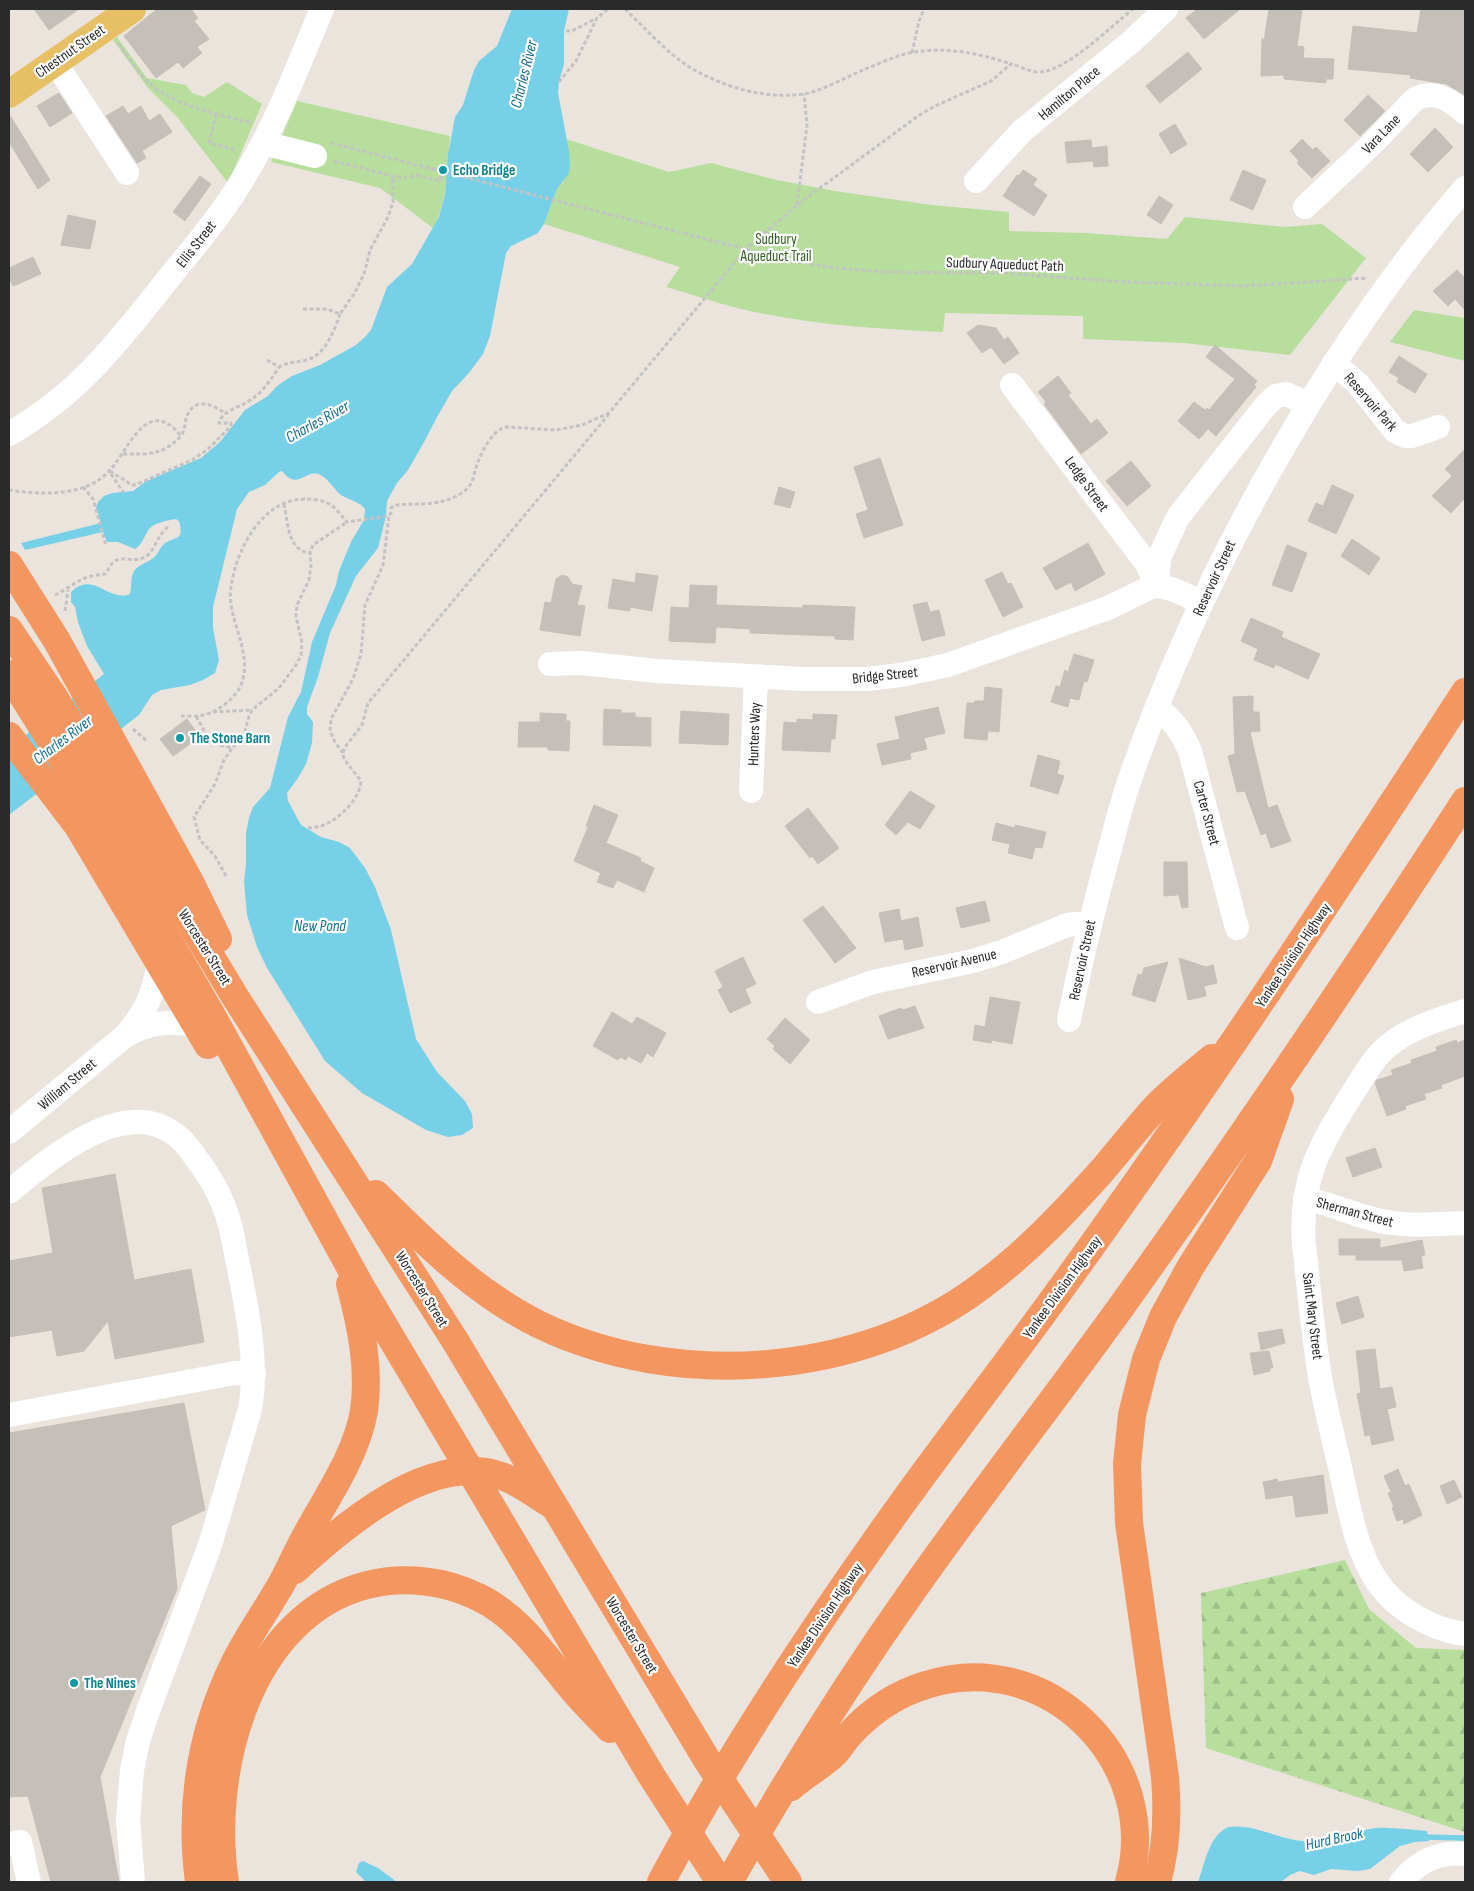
<svg xmlns="http://www.w3.org/2000/svg" width="1474" height="1891" font-family="'Sofia Sans Condensed',sans-serif">
	<defs>
		<pattern id="forest-firs" width="22" height="20" patternUnits="userSpaceOnUse" patternTransform="scale(1.25)"><rect width="22" height="20" fill="#b7de9d"/><path d="M5 1l3.5 6h-7zM16 11l3.5 6h-7z" fill="#9ebf87"/></pattern>
	</defs>
	<rect width="100%" height="100%" fill="#ebe4dd"/>
	<path fill="url(#forest-firs)" d="M1345,1560l24,49 47,39 49,2v182l-259,-84 -5,-155z"/>
	<g fill="#b7de9d">
		<path d="M117,37l30,41 39,7 6,8 12,4 23,-15 35,22 -34,79 -51,-66 -29,-29 -35,-48z"/>
		<path d="M297,101l153,35c-3,32 -1,64 -17,92l-53,-40 -109,-26z"/>
		<path d="M566,139l103,33 42,-9 66,17 58,11 97,14 77,7v19l77,2 81,6 18,-22 100,10 37,-3 44,34 -76,97 -106,-12 -101,-4v-23l-138,-3 -2,19c-65,-3 -129,-7 -193,-21 -28,-6 -56,-16 -84,-24l14,-20 -136,-43 13,-35 6,-7 7,-19z"/>
		<path d="M1414,310l51,8v43l-75,-19z"/>
	</g>
	<g fill="#76d0e7">
		<path d="M512,9h57l-5,22v33l-5,18 -1,11 11,58 1,12 -1,10 -12,16 -13,35 -6,9 -27,13 -5,7 -16,83 -7,18 -14,19 -17,18 -15,26 -14,27 -15,26 -11,13 -10,18 -1,15 -8,32 -22,28 -26,57 -12,44 -11,30v7l6,8 -1,21 -6,21 -8,14 -11,15 1,8 13,24 20,12 18,5 11,6 15,20 10,19 16,43 25,109 21,33 28,29 7,13 1,14 -11,7 -14,2 -22,-7 -64,-37 -37,-32 -58,-93 -10,-21 -10,-32 -3,-34 2,-17v-31l3,-15 4,-11 17,-19 18,-71 13,-25 11,-50 24,-57 3,-14 12,-29 13,-22 1,-11c-5,-7 -16,-9 -24,-14 -8,-6 -13,-18 -23,-21 -14,-4 -20,17 -36,-3l-3,1 -14,13 -16,7 -12,17 -24,98v21l6,32 -4,13 -12,7 -13,5 -29,5 -9,5 -13,20 -130,100v-67l95,-74 -17,-28 -9,-24 -3,-15 -4,-5v-10c23,-22 37,11 59,2 2,-7 0,-16 4,-23 5,-7 13,-8 19,-13 5,-3 6,-9 10,-13 11,-10 22,-2 16,-24l-3,-2c-8,1 -22,4 -27,10 -5,7 -6,15 -14,20l-17,-7h-11l-4,-10 -78,18 -4,-7 80,-20 -5,-16 2,-5 6,-6 8,-3 21,-2 12,-9 11,-5 45,-19 19,-16 25,-32 23,-14 9,-10 15,-10 28,-11 36,-20 9,-8 6,-7 16,-43 25,-23 27,-47 6,-22 3,-40 7,-38 8,-12 11,-35 5,-9 18,-15z"/>
		<path d="M1229,1827c27,-4 53,15 80,14 22,0 45,-11 68,-13 16,-1 34,2 50,3l2,10 -14,1 -15,4 -30,23 -12,2 -27,-2 -17,6 -14,-4 -10,4 -9,7h-83c7,-18 11,-48 31,-55z"/>
		<path d="M363,1861l15,7 19,14h-31l-10,-10 3,-9z"/>
	</g>
	<g fill="none" stroke-linecap="round" stroke-linejoin="round">
		<path stroke="#76d0e7" stroke-width="5.5" d="M1422,1837l43,1"/>
	</g>
	<g fill="#c4bfb8" stroke="#c6c0b7">
		<path d="M34,9h45l-30,21z"/>
		<path d="M157,9h34l7,9 -4,3 15,18 -12,8 5,6 -19,15 -5,-6 -22,16 -32,-42z"/>
		<path d="M1197,9h43l-36,30 -18,-21z"/>
		<path d="M1269,9h33l-5,37 7,1 -1,11 31,1 -1,20h-7v4l-42,-4v-4l-23,1 1,-38 2,3z"/>
		<path d="M1421,9h44v86l-19,-11 -36,-6 1,-3 -63,-6 5,-43 64,7z"/>
		<path d="M1188,52l14,17 -42,34 -14,-17z"/>
		<path d="M59,93l13,20 -22,14 -13,-21z"/>
		<path d="M1368,95l17,16 -25,25 -16,-16z"/>
		<path d="M123,106l5,8 13,-8 8,15 11,-7 12,18 -30,19 4,7 -9,5 -31,-47z"/>
		<path d="M9,114l41,66 -12,9 -29,-47z"/>
		<path d="M1175,124l12,20 -16,10 -12,-20z"/>
		<path d="M1435,128l18,19 -25,25 -18,-18z"/>
		<path d="M1302,139l11,11 3,-3 14,14 -18,17 -15,-15 2,-2 -9,-10z"/>
		<path d="M1091,140l1,8 15,-2 1,20 -14,1 -1,-6 -26,2 -2,-21z"/>
		<path d="M1023,170l14,9 -4,6 14,10 -13,21 -31,-20 14,-21 2,1z"/>
		<path d="M1243,170l23,10 -13,30 -23,-10z"/>
		<path d="M200,176l11,8 -26,37 -12,-9z"/>
		<path d="M1159,196l14,9 -12,19 -14,-9z"/>
		<path d="M68,215l28,6 -6,28 -29,-4z"/>
		<path d="M33,257l8,17 -28,12 -4,-9v-9z"/>
		<path d="M1457,270l8,8v32l-10,-11 -7,7 -15,-15z"/>
		<path d="M978,325l18,3 8,12 4,-3 11,16 -15,11 -13,-17 -9,6 -15,-20z"/>
		<path d="M1215,345l42,36 -3,4 2,2 -40,49 -8,-7 -9,10 -21,-18 16,-19 11,8 2,-2 2,2 26,-31 -29,-22z"/>
		<path d="M1399,356l28,18 -12,19 -18,-11 2,-4 -10,-6z"/>
		<path d="M1058,376l13,17 -3,2 23,29 6,-5 11,14 -27,21 -37,-50 2,-2 -8,-10z"/>
		<path d="M1465,449v49l-14,15 -19,-17 20,-20 -7,-7z"/>
		<path d="M880,458l23,67 -39,13 -8,-24 12,-4 -14,-43z"/>
		<path d="M1131,461l20,25 -24,20 -21,-25z"/>
		<path d="M1332,485l22,10 -18,39 -28,-13 8,-18 7,3z"/>
		<path d="M779,487l16,5 -5,16 -16,-4z"/>
		<path d="M1352,539l28,19 -11,17 -28,-19z"/>
		<path d="M1088,543l17,31 -30,17 -4,-9 -15,8 -13,-22z"/>
		<path d="M1287,545l20,8 -15,39 -20,-7z"/>
		<path d="M1002,572l6,12 3,-1 12,24 -20,10 -18,-37z"/>
		<path d="M636,573l22,3 -6,35 -22,-4v4l-22,-3 5,-29 22,4z"/>
		<path d="M562,575l6,2 4,7 10,2 -5,19 8,1 -5,30 -40,-6 5,-28 6,1 5,-24z"/>
		<path d="M690,585l27,1 -1,19 87,3v-3l52,2 -2,33 -18,-1v-3l-85,-3v-4l-34,-2 -1,16 -46,-2 2,-34 18,1z"/>
		<path d="M927,602l3,10 9,-2 6,25 -23,6 -9,-36z"/>
		<path d="M1251,618l32,14 -2,5 39,17 -12,25 -33,-15 -1,4 -20,-8 4,-11 -17,-8z"/>
		<path d="M1074,654l20,6 -7,22 -3,-1 -5,19 -9,-2 -2,9 -17,-5 5,-16 4,1 5,-17 3,2z"/>
		<path d="M985,687l17,2 -3,43 -11,-1 -1,9 -23,-2 3,-35h7l1,-2h9z"/>
		<path d="M1253,696v16h6l1,19 -10,1 18,76 9,-3 14,36 -20,7 -5,-15 -5,2 -16,-44 -8,1 -9,-36 7,-2 -2,-57z"/>
		<path d="M938,707l7,26 -21,5 3,11 -17,4 1,6 -29,6 -5,-21 23,-5 -5,-22z"/>
		<path d="M604,709l17,1v3h14v4l16,1v28l-48,-1z"/>
		<path d="M681,711l48,3 -1,31 -49,-2z"/>
		<path d="M540,713l26,1v7h4l-1,30 -21,-1v-3h-30l1,-25h21z"/>
		<path d="M813,714l24,1 -2,24h-4l-1,13 -48,-2 2,-28 13,1v-4l16,1z"/>
		<path d="M187,719l13,18 -27,19 -13,-17z"/>
		<path d="M1038,755l22,6 -3,13 7,2 -6,18 -28,-8z"/>
		<path d="M910,791l25,15 -15,23 -12,-7 -12,13 -11,-10z"/>
		<path d="M594,805l24,10 -12,28 35,15 -1,3 14,7 -10,24 -27,-12 -4,8 -16,-6 4,-9 -27,-12 14,-34 -2,-1z"/>
		<path d="M808,808l31,40 -21,16 -6,-8 -2,2 -25,-32z"/>
		<path d="M996,823l19,5v-3l31,7 -4,16 -7,-1 -3,12 -24,-6 2,-9 -18,-4z"/>
		<path d="M1164,862h23l1,45 -6,1 -4,-16 -1,3 -13,1z"/>
		<path d="M985,901l5,20 -29,7 -5,-20z"/>
		<path d="M823,906l33,42 -21,15 -32,-43z"/>
		<path d="M899,909l2,12 17,-4 5,29 -18,4 -2,-11 -18,3 -6,-29z"/>
		<path d="M743,957l13,27 -11,5 6,14 -21,10 -12,-23 5,-3 -8,-16z"/>
		<path d="M1179,958l27,9 7,-2 4,18 -13,3 2,10 -18,4z"/>
		<path d="M1168,962l-13,40 -23,-7 6,-21 4,1 2,-7z"/>
		<path d="M990,997l30,5 -8,42 -20,-4 -1,3 -18,-3 2,-15 10,2z"/>
		<path d="M915,1006l9,22 -36,11 -9,-23 22,-8 2,2z"/>
		<path d="M612,1012l20,12 5,-7 29,16 -13,24 -6,-4 -6,10 -13,-7 -2,4 -6,-3 -2,3 -25,-14z"/>
		<path d="M785,1018l25,22 -20,24 -17,-15 2,-3 -8,-7z"/>
		<path d="M1456,1040l1,3 8,-3v36l-24,9 1,3 -18,6 2,5 -21,7 1,3 -19,7 -12,-33 2,-3 16,-5 -2,-5 21,-7 -1,-3 26,-9 -1,-4z"/>
		<path d="M1375,1148l7,19 -29,10 -7,-19z"/>
		<path d="M115,1174l19,106 57,-11 13,73 -89,17 -7,-38 -24,30 -27,5 -5,-26 -43,7v-76l44,-8 -11,-65z"/>
		<path d="M1339,1239h41v9l42,-8 3,15 -4,1 2,12 -19,3 -2,-11h-46v-5h-17z"/>
		<path d="M1358,1296l6,21 -22,7 -6,-21z"/>
		<path d="M1282,1329l3,14 -24,7 -3,-17z"/>
		<path d="M1375,1349l5,40 12,-2 4,20 -9,2 7,31 -22,5 -2,-10 -5,1 -8,-42 4,-1 -5,-42z"/>
		<path d="M1269,1351l4,17h-3v3l-16,4 -4,-22z"/>
		<path d="M184,1403l21,107 -34,16 6,63 -77,188 19,105h-68l-23,-86 -19,1v-364z"/>
		<path d="M1398,1469l7,17 4,-2 13,31 -18,9 -1,-5 -6,2 -5,-13 2,-1 -6,-14 3,-1 -7,-16z"/>
		<path d="M1323,1475l5,38 -32,4 -3,-22 -27,4 -3,-17 14,-3 1,3z"/>
		<path d="M1454,1480l8,17 -15,7 -7,-18z"/>
	</g>
	<g fill="none" stroke-linecap="round" stroke-linejoin="round">
		<g stroke="#c3c3c3" stroke-width="3" stroke-dasharray="4 2.5" stroke-linecap="butt">
			<path d="M625,9c23,22 47,50 75,64 31,16 68,26 103,21 14,-1 46,-18 60,-24 16,-6 33,-15 51,-18 34,-5 64,1 97,12"/>
			<path d="M566,31h6l25,-13"/>
			<path d="M118,43c10,13 19,29 31,40 28,24 68,31 103,40"/>
			<path d="M912,53l7,-32 5,-12"/>
			<path d="M559,82l17,-21 21,-43 11,-9"/>
			<path d="M216,114l-7,29 27,7"/>
			<path d="M331,143l457,117 47,8 50,4 116,1 124,9 120,4 123,-8"/>
			<path d="M334,161l59,15 13,2 10,-3 24,6 3,-10"/>
			<path d="M797,205l10,-80 -3,-31"/>
			<path d="M303,309h24l13,5 14,-20 10,-20 6,-24 18,-33 5,-15v-26"/>
			<path d="M267,360l12,7c8,-5 17,-4 27,-7 19,-4 28,-29 34,-46"/>
			<path d="M123,454c24,0 39,2 57,-17 6,-7 4,-13 7,-21 8,-20 26,-11 38,-3"/>
			<path d="M110,471l22,14h3l57,-25 15,-10 24,-24v-3h-12c3,-12 19,-15 28,-21 15,-8 23,-21 32,-35"/>
			<path d="M111,474l13,19"/>
			<path d="M83,487l10,12 13,47"/>
			<path d="M9,490c26,4 58,6 83,-6 6,-3 14,-9 18,-14 19,-20 37,-76 71,-34"/>
			<path d="M284,504c4,17 3,47 26,49"/>
			<path d="M55,595c9,-4 17,-11 26,-15 7,-4 16,-5 24,-6 4,-4 5,-10 10,-13 9,-6 22,4 34,-7 8,-9 9,-20 21,-29"/>
			<path d="M65,611l3,-21"/>
			<path d="M213,712l39,-2"/>
			<path d="M181,716c8,0 18,1 26,-2 12,-3 29,-17 34,-29 13,-34 -15,-65 -10,-98 5,-37 31,-88 74,-88 8,0 19,1 26,6 6,4 11,12 16,17l41,-6 3,-3v-5l4,-3c24,-2 47,2 68,-13 12,-8 10,-19 15,-30 5,-13 15,-32 28,-35l50,3 26,-5 27,-12 137,-164 51,-44 121,-89 17,-10 56,-25 20,-17c8,2 17,7 26,8 27,2 74,-46 96,-63"/>
			<path d="M196,716c11,19 13,31 37,31l11,-11 4,-17 4,-9 27,-22 17,-23 5,-10 1,-12 -6,-27 1,-11 12,-25 2,-14 -1,-13 3,-8 34,-23"/>
			<path d="M133,729l14,12"/>
			<path d="M343,753l-8,-11 -5,-11 1,-12 22,-40 8,-25 4,-49 18,-40 6,-49"/>
			<path d="M308,828c5,-1 11,-1 16,-3 16,-7 36,-26 37,-44l-17,-22 -1,-6 2,-6 17,-22 6,-22 241,-289"/>
			<path d="M226,876l-11,-20 -15,-16 -6,-23 21,-33 9,-24 8,-12"/>
		</g>
		<g stroke="#fff" stroke-width="24">
			<path d="M55,62l72,111"/>
			<path d="M263,143l52,13"/>
			<path d="M976,181l47,-51 108,-88 35,-33"/>
			<path d="M1305,207l68,-64 42,-44c19,-10 36,1 50,14"/>
			<path d="M1334,363l24,21 37,47 10,5h7l26,-9"/>
			<path d="M1012,385l135,179 10,22"/>
			<path d="M9,434c73,-42 112,-96 163,-160 27,-33 55,-66 76,-104 30,-50 51,-107 74,-161"/>
			<path d="M1157,586l2,-28 19,-41 89,-113 9,-8 10,-2 22,10"/>
			<path d="M550,664l31,-1 76,8 147,8h63l34,-4 47,-10 160,-57 43,-21c18,-3 35,9 51,16"/>
			<path d="M1157,709c16,10 25,24 33,42l47,177"/>
			<path d="M751,791l5,-114"/>
			<path d="M818,1002l55,-20 100,-21 29,-9 65,-27 8,-1 14,1"/>
			<path d="M1465,1011c-26,8 -55,17 -76,34 -15,12 -25,30 -35,46 -33,53 -55,87 -50,153 5,46 9,93 17,139 6,31 14,62 21,93 8,36 14,73 34,104 19,29 56,50 89,54"/>
			<path d="M1069,1020c11,-56 24,-110 39,-164 7,-26 13,-52 22,-77 40,-115 92,-226 153,-331 53,-92 112,-180 182,-260"/>
			<path d="M126,1035c21,-25 27,-40 33,-72"/>
			<path d="M9,1132l116,-96c23,-13 44,-16 70,-11"/>
			<path d="M9,1192c38,-31 112,-96 164,-59 10,6 17,16 23,25 17,22 30,47 36,75 10,56 28,119 18,176l-40,136 -62,166 -10,30 -6,29 -4,50 5,62"/>
			<path d="M1305,1199c24,4 47,15 71,21 29,7 60,4 89,3"/>
			<path d="M9,1415l226,-42 19,1"/>
			<path d="M9,1844l11,-2 9,40"/>
			<path d="M1401,1882c16,-20 38,-31 64,-28"/>
		</g>
		<path stroke="#e7c065" stroke-width="28" d="M9,94l123,-85"/>
		<g stroke="#f4965f" stroke-width="28">
			<path d="M9,565l48,76 132,239 29,59"/>
			<path d="M9,630l45,67 180,298 220,344 253,421 81,122"/>
			<path d="M9,674l66,105 136,235 150,273 290,488 69,107"/>
			<path d="M9,736l69,90 130,219"/>
			<path d="M376,1194c50,49 100,100 164,131 135,65 320,52 440,-38 45,-33 83,-73 120,-114 19,-22 36,-44 55,-65 17,-18 38,-34 57,-50"/>
			<path d="M295,1570c49,-44 129,-114 200,-96 20,5 39,20 57,31"/>
			<path d="M791,1787c14,-12 32,-22 45,-35 5,-6 9,-13 14,-18 21,-23 46,-40 76,-49 120,-39 237,76 203,197"/>
			<path d="M199,1882c-10,-76 2,-151 36,-220 14,-28 33,-54 48,-81 9,-17 16,-34 26,-51 21,-38 47,-75 55,-119 6,-43 -3,-86 -14,-127"/>
			<path d="M225,1882c-17,-108 22,-266 142,-297 36,-9 77,-5 111,12 41,19 67,60 96,94 11,13 24,26 36,38"/>
			<path d="M661,1882c70,-131 153,-256 240,-377 52,-72 107,-143 159,-215 141,-195 274,-396 405,-598"/>
			<path d="M729,1882c56,-99 116,-196 182,-289 68,-97 141,-190 210,-286 119,-166 233,-335 344,-506"/>
			<path d="M1157,1882c10,-35 11,-69 8,-105l-36,-254 -2,-59 5,-49 14,-56 17,-42 28,-51 67,-105 22,-62"/>
		</g>
	</g>
	<g fill="#0f9aa8" stroke="#fff" stroke-width="2">
		<circle cx="443" cy="170" r="5"/>
		<circle cx="180" cy="738" r="5"/>
		<circle cx="74" cy="1683" r="5"/>
	</g>
	<g text-anchor="middle" stroke-width="4.5" stroke-linejoin="round" paint-order="stroke">
		<g font-size="15" fill="#2a2a2a" stroke="#fff">
			<text transform="translate(70 51) rotate(-35)" y="5">Chestnut Street</text>
			<text transform="translate(1069 93) rotate(-40)" y="5">Hamilton Place</text>
			<text transform="translate(1381 134) rotate(-46)" y="5">Vara Lane</text>
			<text transform="translate(196 244) rotate(-52)" y="5">Ellis Street</text>
			<text transform="translate(1005 264) rotate(2)" y="5">Sudbury Aqueduct Path</text>
			<text transform="translate(1371 402) rotate(49)" y="5">Reservoir Park</text>
			<text transform="translate(1087 484) rotate(54)" y="5">Ledge Street</text>
			<text transform="translate(1214 578) rotate(-65)" y="5">Reservoir Street</text>
			<text transform="translate(885 675) rotate(-6)" y="5">Bridge Street</text>
			<text transform="translate(754 734) rotate(-88)" y="5">Hunters Way</text>
			<text transform="translate(1207 813) rotate(75)" y="5">Carter Street</text>
			<text transform="translate(205 947) rotate(58)" y="5">Worcester Street</text>
			<text transform="translate(1293 955) rotate(-56)" y="5">Yankee Division Highway</text>
			<text transform="translate(1082 960) rotate(-78)" y="5">Reservoir Street</text>
			<text transform="translate(954 963) rotate(-13)" y="5">Reservoir Avenue</text>
			<text transform="translate(67 1084) rotate(-40)" y="5">William Street</text>
			<text transform="translate(1355 1212) rotate(15)" y="5">Sherman Street</text>
			<text transform="translate(1062 1287) rotate(-54)" y="5">Yankee Division Highway</text>
			<text transform="translate(422 1289) rotate(58)" y="5">Worcester Street</text>
			<text transform="translate(1313 1316) rotate(83)" y="5">Saint Mary Street</text>
			<text transform="translate(825 1615) rotate(-56)" y="5">Yankee Division Highway</text>
			<text transform="translate(632 1635) rotate(59)" y="5">Worcester Street</text>
		</g>
		<g font-size="15" font-weight="bold" fill="#0d838f" stroke="#fff" text-anchor="start">
			<text x="453" y="175">Echo Bridge</text>
			<text x="190" y="743">The Stone Barn</text>
			<text x="84" y="1688">The Nines</text>
		</g>
		<g font-size="15" fill="#31621f" stroke="#fff">
			<text x="776" y="244">Sudbury<tspan x="776" dy="17">Aqueduct Trail</tspan></text>
		</g>
		<g font-size="16" font-style="italic" fill="#166f92" stroke="#fff">
			<text transform="translate(523 74) rotate(-76)" y="6">Charles River</text>
			<text transform="translate(317 421) rotate(-29)" y="6">Charles River</text>
			<text transform="translate(62 739) rotate(-37)" y="6">Charles River</text>
			<text x="320" y="931">New Pond</text>
			<text transform="translate(1334 1838) rotate(-12)" y="6">Hurd Brook</text>
		</g>
	</g>
	<rect width="1474" height="1891" fill="none" stroke="#2a2a2a" stroke-width="20"/>
</svg>
